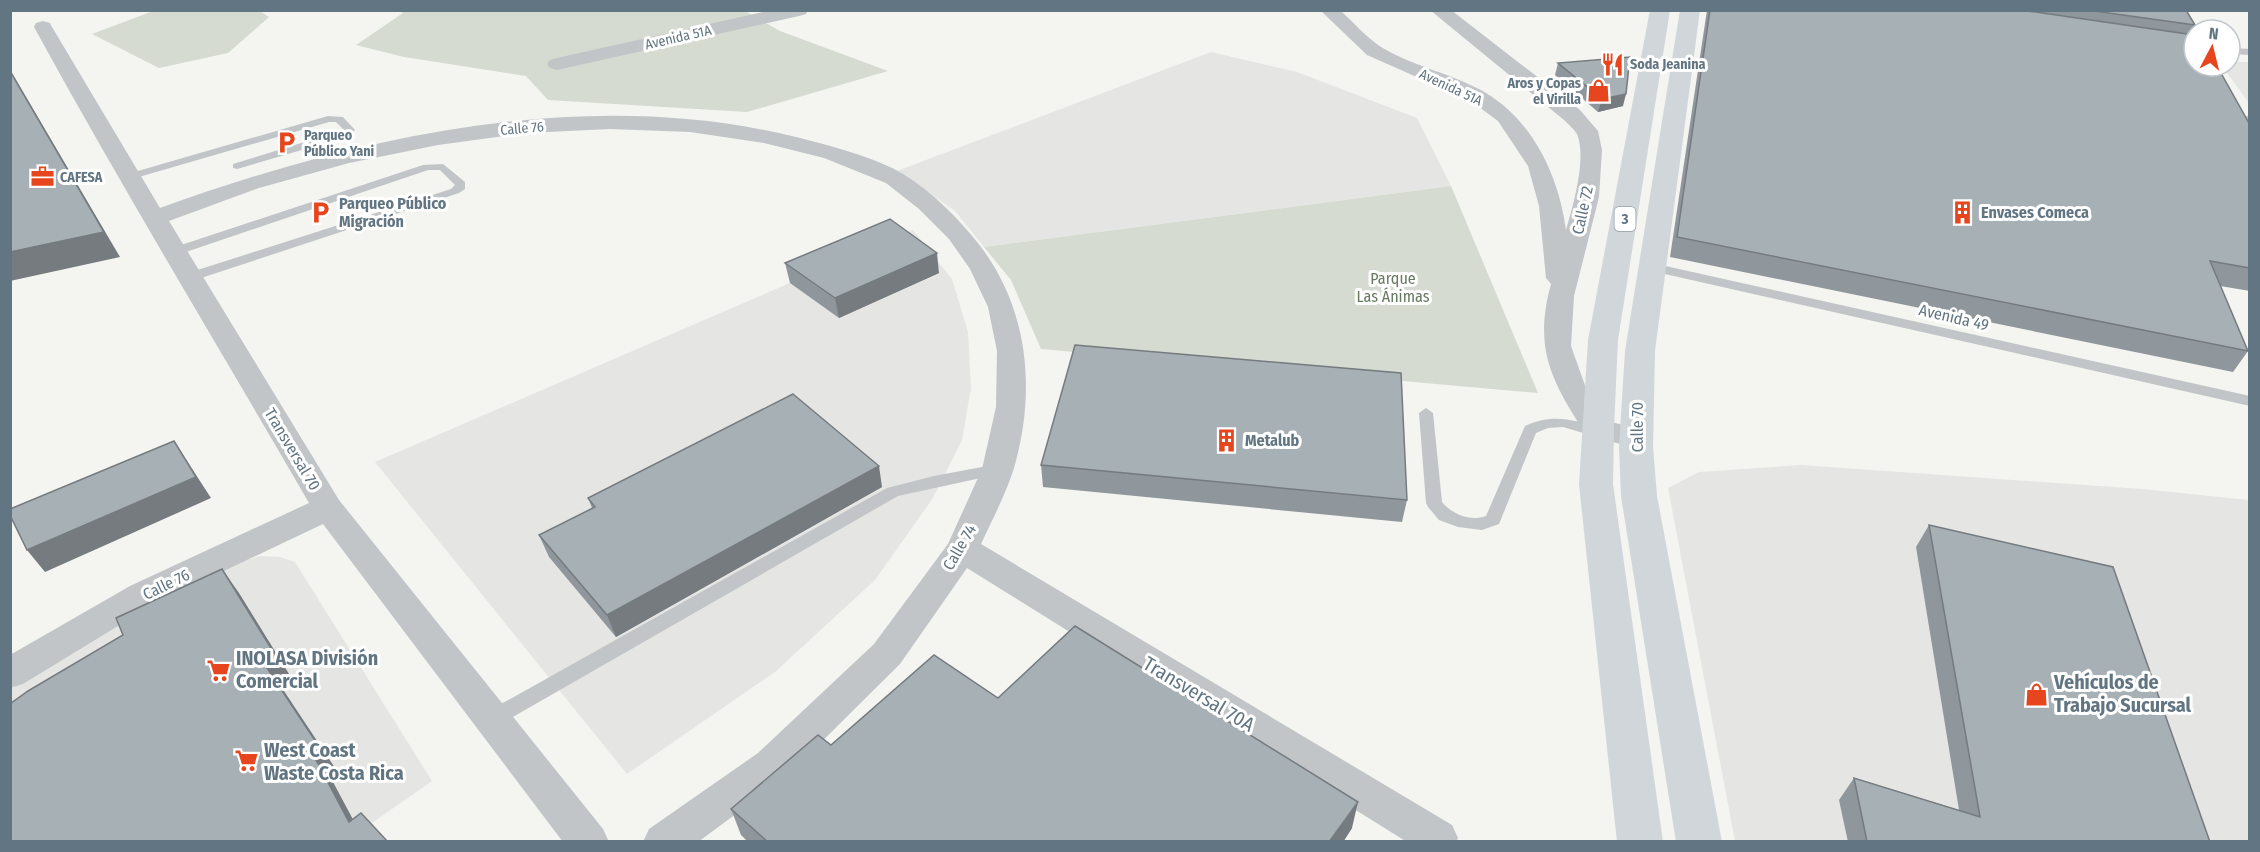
<svg xmlns="http://www.w3.org/2000/svg" width="2260" height="852" font-family="'Fira Sans Condensed',sans-serif">
	<rect width="100%" height="100%" fill="#f4f4f0"/>
	<g fill="#e5e5e3">
		<path d="M1211,52l86,20 120,46 34,68 -467,61 -29,-36 -58,-40z"/>
		<path d="M2230,62h19v41l-27,-37h8z"/>
		<path d="M913,230l39,49 16,53 3,56 -9,52 -29,58 -58,82 -100,92 -148,102 -252,-312z"/>
		<path d="M1801,465l341,24 107,11v341h-514l-67,-353 31,-16z"/>
		<path d="M260,556l20,1 15,5 137,219 -86,60h-335l-1,-161 230,-118z"/>
	</g>
	<g fill="#d5dbd1">
		<path d="M153,11h107l9,6 -41,36 -69,15 -67,-34z"/>
		<path d="M399,11h346l35,20 108,40 -141,41 -199,-12 -22,-24 -122,-19 -48,-12 47,-32z"/>
		<path d="M1451,186l87,207 -497,-44 -30,-69 -27,-33z"/>
	</g>
	<g fill="none" stroke-linecap="round" stroke-linejoin="round">
		<g fill="#c1c5c8" fill-rule="evenodd">
			<path d="M2230,48l20,1v6l-20,-1z"/>
			<path d="M2250,115v6l-7,1 -5,-3z"/>
			<path d="M328,116l15,1 12,13 -6,6 -112,33 -4,-1v-4l111,-34 -8,-8h-7l-197,57 -4,1 -6,-3 2,-2z"/>
			<path d="M443,164l22,18v7l-6,4 -264,87h-10l-1,-3 1,-3 266,-85 4,-4 -15,-15h-12l-248,84h-8l-2,-3 2,-3 251,-83z"/>
			<path d="M1652,263l598,133v10l-603,-136 -1,-3z"/>
			<path d="M1426,408l7,5 9,89c10,12 28,20 44,14l39,-90c27,-13 49,-6 77,2l3,4 -8,5 -34,-10 -15,1 -12,5 -37,91 -17,6 -24,-3 -19,-7 -11,-13 -2,-4 -7,-90z"/>
			<path d="M998,464l6,1 2,4 -2,4 -106,23 -399,229 -7,2 -7,-2 -3,-6 3,-6 402,-225 47,-12z"/>
		</g>
		<g fill="#c1c5c8" fill-rule="evenodd">
			<path d="M772,10h36l-2,4 -7,2 -242,54 -7,-2 -3,-4 3,-4 7,-2z"/>
			<path d="M1320,10h20c13,12 27,28 41,37 33,20 73,27 105,46 48,29 73,84 80,137 7,-24 21,-72 11,-96 -3,-5 -9,-10 -13,-14l-134,-110h21l129,100 18,21 4,19 -3,47 -25,99 -3,50 16,45 20,30 40,10 4,7 -4,7 -11,3 -50,-13c-34,-54 -53,-85 -35,-151l-5,-6 -7,-72 -11,-40 -30,-45 -27,-20 -104,-46z"/>
			<path d="M43,21l7,2 2,4 108,181c199,-72 426,-123 636,-71 32,8 79,20 107,37 30,18 57,46 78,73 48,64 55,145 33,221 -8,26 -22,52 -33,76l471,281 6,13 -2,4h-49l-440,-274 -67,96 -114,113 -88,65h-55l6,-13 109,-76 116,-109 74,-100 34,-75 14,-62 1,-56 -9,-44 -18,-38 -21,-30 -30,-30 -33,-26 -62,-25 -60,-15 -74,-11 -80,-3 -84,4 -88,12 -89,18 -90,25 -90,33 170,279 264,329 6,13h-46l-240,-318 -169,80 -131,80 -13,4v-33l120,-69 179,-83c-92,-159 -187,-315 -275,-476l2,-4z"/>
		</g>
		<g fill="#d1d6da" fill-rule="evenodd">
			<path d="M1650,10h20l-52,330 -4,88 -1,56 50,358h-46l-38,-358 9,-144z"/>
			<path d="M1680,10h20l-45,341 -2,96 4,49 65,346h-46l-55,-346 -2,-49 6,-96z"/>
		</g>
	</g>
	<g fill="#90979c">
		<path d="M1707,10h479l9,15 -6,10 61,90v166l-30,-5 28,65 -15,21 -563,-115z"/>
		<path d="M1558,63l65,43 -25,6 -43,-37z"/>
		<path d="M785,263l154,10 -100,45 -49,-35z"/>
		<path d="M1041,465l366,35 -5,22 -359,-35z"/>
		<path d="M882,487l-266,150 -67,-80 -10,-22 53,-27 -4,-10z"/>
		<path d="M1929,525l281,317h-362l-9,-42 15,-22 105,32 -43,-263z"/>
		<path d="M998,698l354,130 -9,14h-595l-7,-7 -10,-26 100,-64z"/>
	</g>
	<g fill="#757b7f">
		<path d="M10,70l110,187 -110,24z"/>
		<path d="M1626,94l-3,12 -25,6 4,-13z"/>
		<path d="M937,253l2,20 -100,45 -4,-20z"/>
		<path d="M174,441l37,57 -166,74 -18,-22z"/>
		<path d="M879,466l3,21 -266,150 -9,-22z"/>
		<path d="M222,569l17,24 55,89 -12,6 59,89 -8,5 32,60 -16,-20 -84,-157z"/>
		<path d="M1358,802l-6,26 -9,14h-14z"/>
	</g>
	<g fill="#a7b0b5" stroke="#757b7f" stroke-width="1.5">
		<path d="M1710,10h311l173,25v31h23l33,59v143l-40,-7 38,90 -571,-114z"/>
		<path d="M2087,10h99l9,15z"/>
		<path d="M1630,57l-4,37 -24,5 -44,-36z"/>
		<path d="M10,71l94,161 -94,20z"/>
		<path d="M890,219l47,34 -102,45 -50,-35z"/>
		<path d="M1075,345l326,28 6,127 -366,-35z"/>
		<path d="M793,394l86,72 -272,149 -68,-80 56,-28 -7,-9z"/>
		<path d="M174,441l22,36 -169,73 -17,-35v-6z"/>
		<path d="M1929,525l184,42 97,275h-343l-13,-64 126,39z"/>
		<path d="M222,569l55,89 -12,7 59,89 -9,4 34,64 12,-9 27,29h-378v-138l18,-13 95,-56 -7,-17z"/>
		<path d="M1075,626l283,176 -29,40h-561l-37,-33 87,-74 13,10 103,-90 64,43z"/>
	</g>
	<defs>
		<symbol id="restaurant-bare" viewBox="-9 -9 18 18"><path d="M-5-6h1v4h1v-4h1v4h1v-4h1v5L-1.5 .5V6h-2V.5L-5-1ZM5-6V6H3V1.5H1.5Q1.5-4 5-6Z" fill="#e7451d" stroke="#fff" stroke-width="2.5" paint-order="stroke"/></symbol>
		<symbol id="shop-bare" viewBox="-9 -9 18 18"><path d="M-5-2.5h2.3a2.7 3.5 0 0 1 5.4 0H5L5.5 6h-11ZM-1.5-2.5h3a1.5 2.3 0 0 0-3 0Z" fill="#e7451d" stroke="#fff" stroke-width="2.5" paint-order="stroke"/></symbol>
		<symbol id="parking-bare" viewBox="-9 -9 18 18"><path d="M-3.5-5.5H1a3.5 3.5 0 0 1 0 7H-1V5.5H-3.5ZM-1-3.4V-.6H.8a1.4 1.4 0 0 0 0-2.8Z" fill="#e7451d" stroke="#fff" stroke-width="2.5" paint-order="stroke"/></symbol>
		<symbol id="office-bare" viewBox="-9 -9 18 18"><path d="M-6-3h4V-5.5h4V-3h4V5H-6ZM-1-4.5V-3h2v-1.5ZM-6 0V1H6V0Z" fill="#e7451d" stroke="#fff" stroke-width="2.5" paint-order="stroke"/></symbol>
		<symbol id="building-bare" viewBox="-9 -9 18 18"><path d="M-4-6H4V6H1V3H-1V6H-4ZM-2.5-4.3h1.7v1.8h-1.7ZM.8-4.3h1.7v1.8H.8ZM-2.5-1h1.7V.8h-1.7ZM.8-1h1.7V.8H.8Z" fill="#e7451d" stroke="#fff" stroke-width="2.5" paint-order="stroke"/></symbol>
		<symbol id="supermarket-bare" viewBox="-9 -9 18 18"><path d="M-6-5.5h2.5l.6 2H6L4.5 2H-2.5L-4.4-4H-6ZM-1.5 3.2a1.3 1.3 0 1 0 .1 0ZM3 3.2a1.3 1.3 0 1 0 .1 0Z" fill="#e7451d" stroke="#fff" stroke-width="2.5" paint-order="stroke"/></symbol>
	</defs>
	<g fill-rule="evenodd">
		<use href="#restaurant-bare" x="1596" y="48" width="33" height="33"/>
		<use href="#shop-bare" x="1582" y="74" width="33" height="33"/>
		<use href="#parking-bare" x="270" y="126" width="33" height="33"/>
		<use href="#office-bare" x="26" y="160" width="33" height="33"/>
		<use href="#parking-bare" x="304" y="196" width="33" height="33"/>
		<use href="#building-bare" x="1946" y="196" width="33" height="33"/>
		<use href="#building-bare" x="1210" y="424" width="33" height="33"/>
		<use href="#supermarket-bare" x="202" y="654" width="33" height="33"/>
		<use href="#shop-bare" x="2020" y="678" width="33" height="33"/>
		<use href="#supermarket-bare" x="230" y="744" width="33" height="33"/>
	</g>
	<g text-anchor="middle" stroke-width="6" stroke-linejoin="round" paint-order="stroke">
		<g font-size="14" fill="#627582" stroke="#fff">
			<text transform="translate(678 37) rotate(-13)" y="5">Avenida 51A</text>
			<text transform="translate(1451 87) rotate(25)" y="5">Avenida 51A</text>
			<text transform="translate(522 128) rotate(-5)" y="5">Calle 76</text>
		</g>
		<g font-size="14" font-weight="bold" fill="#627582" stroke="#fff" text-anchor="start">
			<text x="1630" y="69">Soda Jeanina</text>
			<text x="1581" y="88" text-anchor="end">Aros y Copas<tspan x="1581" dy="16">el Virilla</tspan></text>
			<text x="304" y="140">Parqueo<tspan x="304" dy="16">Público Yani</tspan></text>
			<text x="60" y="182">CAFESA</text>
		</g>
		<rect fill="#fff" stroke="#919ea8" stroke-width="1.5" x="1614.5" y="207" width="21" height="24" rx="4.5"/>
		<g font-size="15" font-weight="bold" fill="#627582">
			<text x="1625" y="224">3</text>
		</g>
		<g font-size="16" font-weight="bold" fill="#627582" stroke="#fff" text-anchor="start">
			<text x="339" y="209">Parqueo Público<tspan x="339" dy="18">Migración</tspan></text>
			<text x="1981" y="218">Envases Comeca</text>
			<text x="1245" y="446">Metalub</text>
		</g>
		<g font-size="16" fill="#627582" stroke="#fff">
			<text transform="translate(1582 210) rotate(-78)" y="6">Calle 72</text>
			<text transform="translate(1954 317) rotate(13)" y="6">Avenida 49</text>
			<text transform="translate(1637 427) rotate(-90)" y="6">Calle 70</text>
			<text transform="translate(293 449) rotate(59)" y="6">Transversal 70</text>
			<text transform="translate(959 547) rotate(-60)" y="6">Calle 74</text>
			<text transform="translate(166 584) rotate(-26)" y="6">Calle 76</text>
		</g>
		<g font-size="16" fill="#677961" stroke="#fff">
			<text x="1393" y="284">Parque<tspan x="1393" dy="18">Las Ánimas</tspan></text>
		</g>
		<g font-size="20" font-weight="bold" fill="#627582" stroke="#fff" text-anchor="start">
			<text x="236" y="665">INOLASA División<tspan x="236" dy="23">Comercial</tspan></text>
			<text x="2054" y="689">Vehículos de<tspan x="2054" dy="23">Trabajo Sucursal</tspan></text>
			<text x="264" y="757">West Coast<tspan x="264" dy="23">Waste Costa Rica</tspan></text>
		</g>
		<g font-size="20" fill="#627582" stroke="#fff">
			<text transform="translate(1199 694) rotate(31)" y="7">Transversal 70A</text>
		</g>
	</g>
	<rect width="2260" height="852" fill="none" stroke="#627582" stroke-width="24"/>
	<g transform="translate(2212 48) rotate(7)"><circle r="28" fill="#ffffff" stroke="#c0c8cd" stroke-width="1.5"/>
	<path d="M0-4.5L10 22L0 15L-10 22Z" fill="#e7451d"/>
	<text y="-9" font-size="16" font-weight="bold" text-anchor="middle" fill="#627582">N</text>
	</g>
</svg>
